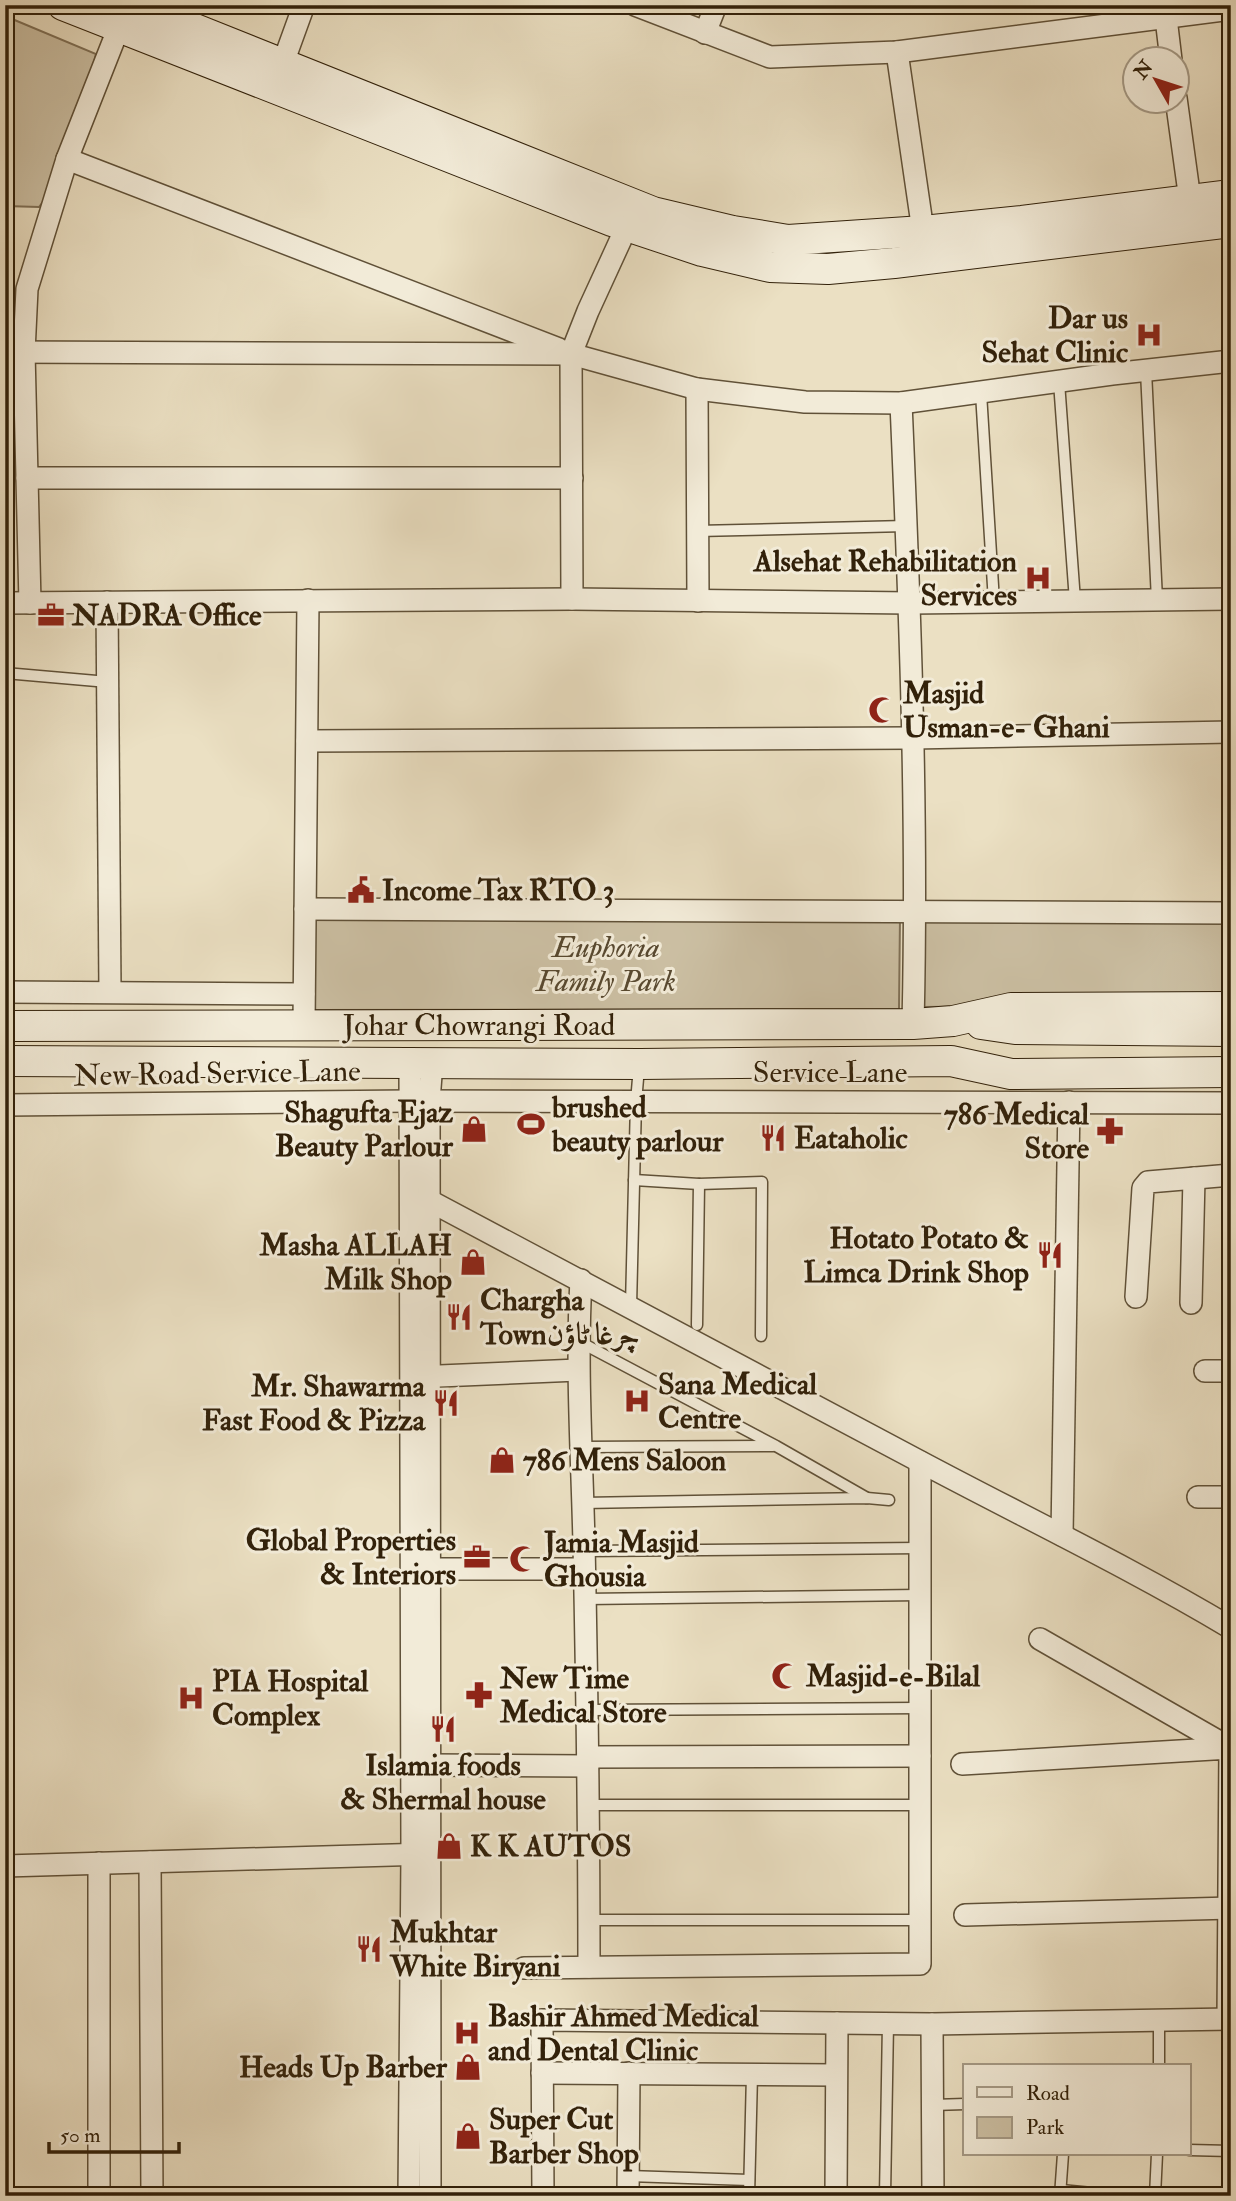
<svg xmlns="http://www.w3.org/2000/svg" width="1236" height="2201" font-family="'IM FELL Double Pica',Amiri,serif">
	<rect width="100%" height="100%" fill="#ebe0c3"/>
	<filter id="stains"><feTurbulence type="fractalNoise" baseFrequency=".00286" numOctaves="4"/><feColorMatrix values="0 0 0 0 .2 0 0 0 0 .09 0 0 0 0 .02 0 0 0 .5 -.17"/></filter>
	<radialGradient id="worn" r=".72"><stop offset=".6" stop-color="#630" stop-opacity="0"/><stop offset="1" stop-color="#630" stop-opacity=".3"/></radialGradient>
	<g fill="#ccc0a4" stroke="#7f7057" stroke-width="2">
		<path d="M5,16l91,38 -20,83 -15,41 -22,29 -34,-1z"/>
		<path d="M900,917l-1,92 -587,1 2,-91z"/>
		<path d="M1231,918v87l-310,2v-87z"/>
	</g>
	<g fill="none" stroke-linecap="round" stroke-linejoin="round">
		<defs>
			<g id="lane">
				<path d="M1146,371l11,229"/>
				<path d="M1059,382l16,219"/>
				<path d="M981,393l13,209"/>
				<path d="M697,531l209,-5"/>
				<path d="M5,673l103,9"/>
				<path d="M634,1180l65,4 63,-2 -1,154"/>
				<path d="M631,1306l5,-204 3,-35"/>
				<path d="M697,1325l2,-141"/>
				<path d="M578,1341l198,105 91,52"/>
				<path d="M583,1447l190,-1"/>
				<path d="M583,1503l284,-5 22,2"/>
				<path d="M584,1551l336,-3"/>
				<path d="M585,1599l335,-4"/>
				<path d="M588,1710l332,-2"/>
				<path d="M588,1805h332"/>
				<path d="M589,1920h331"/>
				<path d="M1159,2019v47"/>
				<path d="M933,2105l32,-1"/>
				<path d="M1189,2150l42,1"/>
				<path d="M628,2176l121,4"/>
				<path d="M1061,2190l62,6"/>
				<path d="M749,2196l3,-122"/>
				<path d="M885,2196l3,-173"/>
				<path d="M1060,2196l3,-42"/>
				<path d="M1155,2196l2,-42"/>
			</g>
			<g id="street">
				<path d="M635,5l135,52 127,-5 334,-43"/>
				<path d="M1166,18l5,42"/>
				<path d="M705,33l11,-28"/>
				<path d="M897,52l26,179"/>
				<path d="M283,63l21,-58"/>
				<path d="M1176,98l14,102"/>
				<path d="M67,159l492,190"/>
				<path d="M5,352l566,2 126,35 108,13 96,1 211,-29 119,-13"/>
				<path d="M697,389l1,212"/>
				<path d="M901,403c9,207 17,414 12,621"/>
				<path d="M27,478h545"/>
				<path d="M572,599l-1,-245 17,-43 39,-85"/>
				<path d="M107,602l3,390"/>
				<path d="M5,603l567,-4 338,4 321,-4"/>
				<path d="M30,603l-6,-251 3,-63 40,-130 52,-132"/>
				<path d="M307,741l606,-3 318,-6"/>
				<path d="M305,909l926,4"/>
				<path d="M5,992l299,2"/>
				<path d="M304,1025l4,-425"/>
				<path d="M5,1105l405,-4 821,2"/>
				<path d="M430,1201c163,85 325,172 487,259 105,56 212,107 314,168"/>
				<path d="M581,1280c-5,88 1,176 3,264 3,141 5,282 5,423"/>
				<path d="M1136,1297l7,-109 5,-6 83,-7"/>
				<path d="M1191,1303l3,-125"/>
				<path d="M1205,1371h26"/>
				<path d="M416,1377l162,-7"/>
				<path d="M1198,1497h33"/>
				<path d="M1062,1535l7,-433"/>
				<path d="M431,1569h153"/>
				<path d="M1040,1639l190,109"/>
				<path d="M588,1757l332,-1"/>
				<path d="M962,1764l268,-16 -2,271"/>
				<path d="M431,1765l157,1"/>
				<path d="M150,1862l2,334"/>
				<path d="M99,1863v333"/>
				<path d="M5,1866l422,-12"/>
				<path d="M965,1915l266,-7"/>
				<path d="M524,1968l396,-4v-502"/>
				<path d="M932,2024l1,172"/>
				<path d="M542,2073l293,2"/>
				<path d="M409,2196l3,-341 -2,-792"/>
				<path d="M430,2196l-1,-1095 3,-39"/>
				<path d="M543,2196l-1,-176 390,4 299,-5"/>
				<path d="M628,2196l1,-123"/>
				<path d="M836,2196l1,-173"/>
			</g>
			<g id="secondary">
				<path d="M63,5l549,216 90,30 68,16 58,2 66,-6 337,-41"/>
				<path d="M135,5l518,207 80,19 55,9 135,-9 99,-10 209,-26"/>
				<path d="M981,1024l34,5 216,2"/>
				<path d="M5,1026l908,-2 40,-3 58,-13 220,-1"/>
				<path d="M5,1061l635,3 311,-3 60,13 220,-2"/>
			</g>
		</defs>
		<use href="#lane" stroke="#605138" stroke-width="13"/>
		<use href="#street" stroke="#605138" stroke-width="24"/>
		<use href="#secondary" stroke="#32210a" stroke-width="32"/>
		<use href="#lane" stroke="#f2ebd8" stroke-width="10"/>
		<use href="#street" stroke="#f2ebd8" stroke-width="21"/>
		<use href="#secondary" stroke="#f2ebd8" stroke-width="30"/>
	</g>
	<defs>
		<symbol id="hospital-bare" viewBox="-9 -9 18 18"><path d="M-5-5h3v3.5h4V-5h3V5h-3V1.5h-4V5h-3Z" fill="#8f2418" stroke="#f2ebd8" stroke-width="2.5" paint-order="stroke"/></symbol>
		<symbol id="office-bare" viewBox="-9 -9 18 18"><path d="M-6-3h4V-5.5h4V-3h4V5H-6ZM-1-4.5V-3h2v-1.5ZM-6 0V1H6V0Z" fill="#8f2418" stroke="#f2ebd8" stroke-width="2.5" paint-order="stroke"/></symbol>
		<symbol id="mosque-bare" viewBox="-9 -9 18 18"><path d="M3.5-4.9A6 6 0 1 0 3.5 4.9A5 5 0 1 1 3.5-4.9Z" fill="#8f2418" stroke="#f2ebd8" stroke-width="2.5" paint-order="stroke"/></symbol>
		<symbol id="civic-bare" viewBox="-9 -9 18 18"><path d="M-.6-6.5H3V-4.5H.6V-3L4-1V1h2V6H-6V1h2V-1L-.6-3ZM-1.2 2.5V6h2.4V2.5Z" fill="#8f2418" stroke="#f2ebd8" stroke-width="2.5" paint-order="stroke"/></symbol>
		<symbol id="stadium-bare" viewBox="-9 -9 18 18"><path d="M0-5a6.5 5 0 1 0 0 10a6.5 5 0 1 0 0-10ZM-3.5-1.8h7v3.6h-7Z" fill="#8f2418" stroke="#f2ebd8" stroke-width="2.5" paint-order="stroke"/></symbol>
		<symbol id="shop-bare" viewBox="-9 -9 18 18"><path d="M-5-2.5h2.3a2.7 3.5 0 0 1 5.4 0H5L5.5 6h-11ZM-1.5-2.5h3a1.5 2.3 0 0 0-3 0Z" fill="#8f2418" stroke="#f2ebd8" stroke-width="2.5" paint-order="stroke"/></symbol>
		<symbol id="pharmacy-bare" viewBox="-9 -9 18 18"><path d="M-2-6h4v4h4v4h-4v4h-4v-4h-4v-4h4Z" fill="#8f2418" stroke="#f2ebd8" stroke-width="2.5" paint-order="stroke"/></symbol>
		<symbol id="restaurant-bare" viewBox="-9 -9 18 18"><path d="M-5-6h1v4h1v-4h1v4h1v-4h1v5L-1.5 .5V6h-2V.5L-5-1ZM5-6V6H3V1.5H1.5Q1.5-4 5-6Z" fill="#8f2418" stroke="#f2ebd8" stroke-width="2.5" paint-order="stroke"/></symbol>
	</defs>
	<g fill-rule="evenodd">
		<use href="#hospital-bare" x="1130" y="316" width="38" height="38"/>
		<use href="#hospital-bare" x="1019" y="559" width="38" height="38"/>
		<use href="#office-bare" x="32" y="596" width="38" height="38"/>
		<use href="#mosque-bare" x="863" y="691" width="38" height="38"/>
		<use href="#civic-bare" x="342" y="871" width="38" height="38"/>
		<use href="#stadium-bare" x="512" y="1105" width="38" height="38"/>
		<use href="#shop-bare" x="455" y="1110" width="38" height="38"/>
		<use href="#pharmacy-bare" x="1091" y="1112" width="38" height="38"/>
		<use href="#restaurant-bare" x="754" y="1119" width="38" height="38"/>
		<use href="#restaurant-bare" x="1031" y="1236" width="38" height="38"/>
		<use href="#shop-bare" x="454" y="1243" width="38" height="38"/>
		<use href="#restaurant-bare" x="440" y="1298" width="38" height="38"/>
		<use href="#hospital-bare" x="618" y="1382" width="38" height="38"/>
		<use href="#restaurant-bare" x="427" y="1384" width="38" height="38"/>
		<use href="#shop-bare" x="483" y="1441" width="38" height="38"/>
		<use href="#office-bare" x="458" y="1538" width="38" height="38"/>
		<use href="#mosque-bare" x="504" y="1540" width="38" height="38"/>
		<use href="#mosque-bare" x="766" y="1657" width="38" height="38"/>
		<use href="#pharmacy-bare" x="460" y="1676" width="38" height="38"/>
		<use href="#hospital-bare" x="172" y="1679" width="38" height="38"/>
		<use href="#restaurant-bare" x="424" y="1710" width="38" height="38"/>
		<use href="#shop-bare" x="430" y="1827" width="38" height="38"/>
		<use href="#restaurant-bare" x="350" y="1930" width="38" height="38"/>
		<use href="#hospital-bare" x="448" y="2014" width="38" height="38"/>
		<use href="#shop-bare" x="449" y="2048" width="38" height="38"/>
		<use href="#shop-bare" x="449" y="2117" width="38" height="38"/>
	</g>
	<g text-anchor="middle" stroke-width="6" stroke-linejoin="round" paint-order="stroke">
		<g font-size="30" font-weight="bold" fill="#32210a" stroke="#f2ebd8" text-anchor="start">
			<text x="1128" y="328" text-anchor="end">Dar us<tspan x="1128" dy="34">Sehat Clinic</tspan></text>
			<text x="1017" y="571" text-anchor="end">Alsehat Rehabilitation<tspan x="1017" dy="34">Services</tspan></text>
			<text x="72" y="625">NADRA Office</text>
			<text x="903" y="703">Masjid<tspan x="903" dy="34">Usman-e- Ghani</tspan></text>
			<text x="382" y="900">Income Tax RTO 3</text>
			<text x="552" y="1117">brushed<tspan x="552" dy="34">beauty parlour</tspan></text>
			<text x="453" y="1122" text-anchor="end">Shagufta Ejaz<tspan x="453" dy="34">Beauty Parlour</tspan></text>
			<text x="1089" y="1124" text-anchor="end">786 Medical<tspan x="1089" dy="34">Store</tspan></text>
			<text x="794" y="1148">Eataholic</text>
			<text x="1029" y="1248" text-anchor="end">Hotato Potato &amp;<tspan x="1029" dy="34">Limca Drink Shop</tspan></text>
			<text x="452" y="1255" text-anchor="end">Masha ALLAH<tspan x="452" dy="34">Milk Shop</tspan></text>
			<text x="480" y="1310">Chargha<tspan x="480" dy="34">Townچرغا ٹاؤن</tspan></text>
			<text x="658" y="1394">Sana Medical<tspan x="658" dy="34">Centre</tspan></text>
			<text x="425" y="1396" text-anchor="end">Mr. Shawarma<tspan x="425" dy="34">Fast Food &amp; Pizza</tspan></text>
			<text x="523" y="1470">786 Mens Saloon</text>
			<text x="456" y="1550" text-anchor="end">Global Properties<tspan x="456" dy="34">&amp; Interiors</tspan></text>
			<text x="544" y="1552">Jamia Masjid<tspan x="544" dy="34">Ghousia</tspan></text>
			<text x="806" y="1686">Masjid-e-Bilal</text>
			<text x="500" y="1688">New Time<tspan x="500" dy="34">Medical Store</tspan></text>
			<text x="212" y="1691">PIA Hospital<tspan x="212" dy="34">Complex</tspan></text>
			<text x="443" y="1775" text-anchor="middle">Islamia foods<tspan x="443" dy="34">&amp; Shermal house</tspan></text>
			<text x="470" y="1856">K K AUTOS</text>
			<text x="390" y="1942">Mukhtar<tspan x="390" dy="34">White Biryani</tspan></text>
			<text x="488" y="2026">Bashir Ahmed Medical<tspan x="488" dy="34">and Dental Clinic</tspan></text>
			<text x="447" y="2077" text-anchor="end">Heads Up Barber</text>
			<text x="489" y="2129">Super Cut<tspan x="489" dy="34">Barber Shop</tspan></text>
		</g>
		<g font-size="30" font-style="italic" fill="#584930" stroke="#f2ebd8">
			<text x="606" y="957">Euphoria<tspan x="606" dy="34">Family Park</tspan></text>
		</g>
		<g font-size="30" fill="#32210a" stroke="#f2ebd8">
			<text x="479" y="1035">Johar Chowrangi Road</text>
			<text x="830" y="1082">Service Lane</text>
			<text transform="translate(217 1073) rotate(-1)" y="10">New Road Service Lane</text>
		</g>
	</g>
	<rect width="1236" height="2201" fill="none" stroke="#ebe0c3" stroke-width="28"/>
	<rect x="7" y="7" width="1222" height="2187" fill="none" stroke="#32210a" stroke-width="3.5"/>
	<rect x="14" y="14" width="1208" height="2173" fill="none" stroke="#32210a" stroke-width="2"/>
	<rect x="963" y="2064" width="228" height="91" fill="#f2ebd8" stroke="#a59a86" stroke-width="2"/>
	<rect x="977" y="2087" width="35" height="10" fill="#f2ebd8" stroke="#a59a86" stroke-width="2"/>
	<text x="1026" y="2100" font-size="21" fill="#32210a">Road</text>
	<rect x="977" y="2117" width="35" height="21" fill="#ccc0a4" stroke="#a59a86" stroke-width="2"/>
	<text x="1026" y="2134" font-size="21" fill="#32210a">Park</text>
	<g transform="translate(1156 80) rotate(309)"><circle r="33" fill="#f2ebd8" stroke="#a59a86" stroke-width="2"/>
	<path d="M0-5L12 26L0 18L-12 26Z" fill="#8f2418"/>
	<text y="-10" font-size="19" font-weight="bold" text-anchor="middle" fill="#32210a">N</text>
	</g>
	<path d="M49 2142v10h130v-10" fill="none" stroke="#32210a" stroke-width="3.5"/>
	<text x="60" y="2142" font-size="21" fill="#32210a" stroke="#f2ebd8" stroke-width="5" paint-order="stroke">50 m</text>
	<rect width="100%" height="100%" filter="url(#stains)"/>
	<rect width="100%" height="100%" fill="url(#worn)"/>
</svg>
